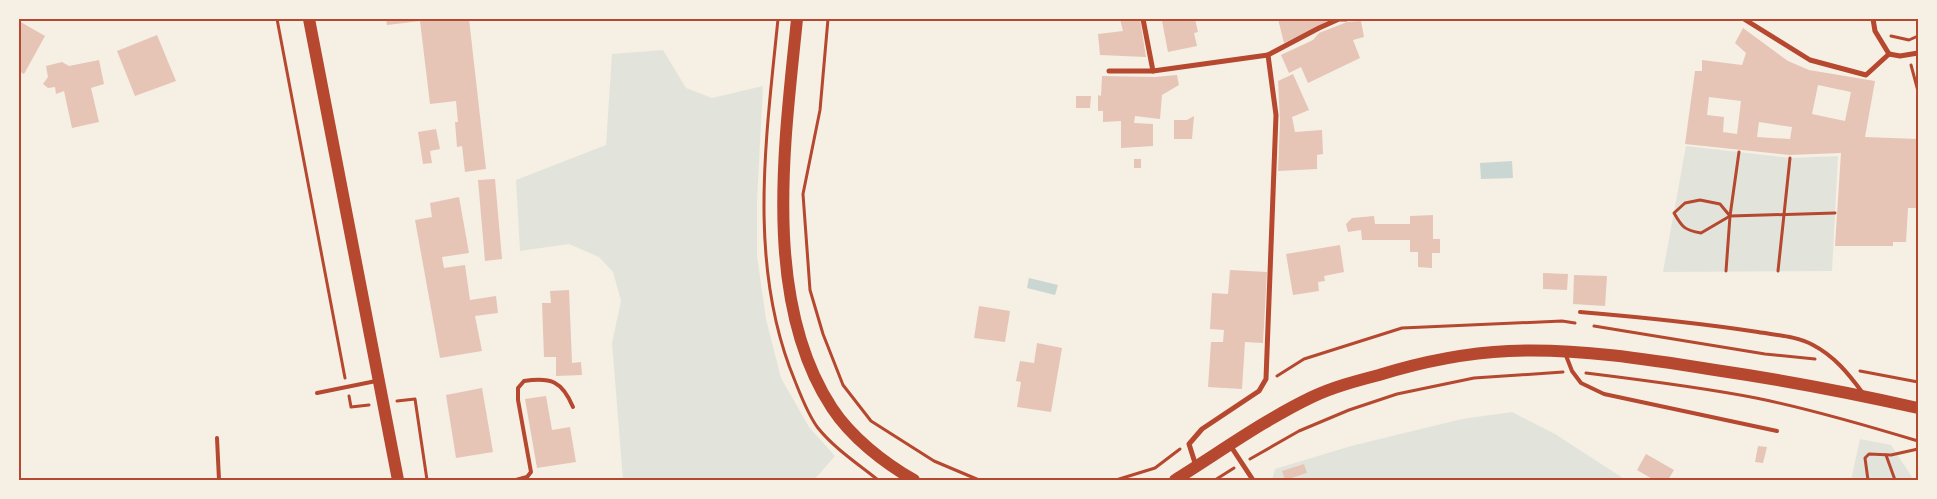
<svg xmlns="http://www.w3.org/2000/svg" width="1937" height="499" font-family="'Titillium Web',sans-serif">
	<rect width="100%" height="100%" fill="#f6efe4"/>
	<g fill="#e2e4dc">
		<path d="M663,50l23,38 26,10 51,-12 -6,115v55l9,63 15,59 28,49 26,29 -21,24h-191l-11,-137 9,-42 -8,-29 -14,-15 -30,-13 -49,7 -4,-71 90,-35 6,-91z"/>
		<path d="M1686,146l104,12 48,-2 -6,115 -169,1z"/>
		<path d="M1512,412l43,22 71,46h-354l3,-11 76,-23 111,-27z"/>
		<path d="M1860,439l31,6 23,35h-63z"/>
	</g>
	<g fill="#c9d6d2">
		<path d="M1512,161l1,17 -32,1 -1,-16z"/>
		<path d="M1029,278l29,7 -3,10 -28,-7z"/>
	</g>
	<g fill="#e6c5b7" fill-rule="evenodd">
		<path d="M386,19h83l17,150 -21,3 -3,-26 -5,1 -2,-25h3l-2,-21 -26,3 -10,-83 -33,4z"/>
		<path d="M1120,19h20l6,38 -46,-2 -2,-21 25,-3z"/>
		<path d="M1172,19h23l3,13 -4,1 3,13 -29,6 -6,-31z"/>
		<path d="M1278,19h58l-52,24z"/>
		<path d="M19,21l26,15 -21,38 -5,-3z"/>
		<path d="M1361,21l3,16 -11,3 7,18 -52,25 -7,-16 -12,6 -8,-18 32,-15 6,-7 28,-11z"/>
		<path d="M1743,28l45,33 21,9 66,11 -10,56 53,2v69h-10l-2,34h-13v4h-58l6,-93 -52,2 -104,-11 10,-73h7v-11l40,5 4,-12 -11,-10zM1818,85l33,7 -6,29 -33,-7zM1709,97l32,4 -4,33 -14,-2 1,-15 -17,-2zM1759,122l33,5 -2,12 -33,-2z"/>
		<path d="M157,35l19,46 -41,15 -18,-45z"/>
		<path d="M99,60l5,24 -13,4 8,34 -27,6 -8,-37 -8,3 -1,-7 -7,1 -5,-4 5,-7 -2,-11 16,-4 7,4z"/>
		<path d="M1293,74l16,36 -17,7 3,15 27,-2 1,24 -6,1v14l-39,2 2,-50 -2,-40z"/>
		<path d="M1177,75l2,10 -17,10 -2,24 -25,-3 -1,7 19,1v22l-32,2v-27l-18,1v-11h-5v-16l3,1 1,-20 53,1z"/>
		<path d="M1076,96h15l-1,12h-14z"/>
		<path d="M1194,116l-2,23h-18v-19h13z"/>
		<path d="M436,129l4,20 -10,2 2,12 -9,1 -5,-32z"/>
		<rect x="1134" y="159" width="7" height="9"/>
		<path d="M495,179l7,80 -17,2 -7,-81z"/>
		<path d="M459,197l10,56 -27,4 2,11 21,-3 5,35 26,-4 2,17 -23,3 7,35 -42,7 -25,-138 17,-3 -2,-14z"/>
		<path d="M1433,215v24h7v14h-8v15l-14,-1v-15h-8v-12h-48l-1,-10 -13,2 -2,-8 6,-6 22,-2 1,8h35v-8z"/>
		<path d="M1340,245l4,27 -20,4 1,5 -7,1 1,9 -26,4 -7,-41z"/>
		<path d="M1230,270l37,2 -4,71 -18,-1 -3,47 -34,-2 3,-45h12l1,-12 -14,-1 2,-36 16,1z"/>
		<path d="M1543,273l25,1 -1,16 -24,-1z"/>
		<path d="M1574,275l33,1 -2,30 -32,-2z"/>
		<path d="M569,290l3,73 9,-1 1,13 -26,1v-19h-12l-2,-54h9l-1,-12z"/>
		<path d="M979,306l31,5 -5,31 -31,-4z"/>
		<path d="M1037,343l25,5 -11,64 -34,-5 4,-25 -5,-1 4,-20 14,2z"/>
		<path d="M482,388l11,64 -37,6 -10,-63z"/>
		<path d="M546,396l6,34 18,-3 6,35 -39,6 -12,-69z"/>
		<path d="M1758,446l9,1 -4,16 -8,-1z"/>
		<path d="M1646,454l28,16 -6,10h-14l-17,-10z"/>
		<path d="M1304,464l3,9 -22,7 -3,-9z"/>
	</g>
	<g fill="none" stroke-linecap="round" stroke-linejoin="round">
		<g stroke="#b5482f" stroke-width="3">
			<path d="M277,19l68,359"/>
			<path d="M778,19c-12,120 -31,247 17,362 6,15 13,34 23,47 16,20 40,36 60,52"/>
			<path d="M828,19l-8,91 -17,84 7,96 13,44 20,51 28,36 63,40 45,19"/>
			<path d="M1891,36l18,4 9,-4"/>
			<path d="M1911,65l7,26"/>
			<path d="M1700,200l20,4 10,12 -29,17c-17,-3 -19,-6 -27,-20l11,-10z"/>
			<path d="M1730,216l105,-3"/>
			<path d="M1726,271l4,-55 9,-64"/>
			<path d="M1778,271l12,-113"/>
			<path d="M1594,326l171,28 50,5"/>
			<path d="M1860,371l58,11"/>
			<path d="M1586,373c57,7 114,14 170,25 55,11 109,27 162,43"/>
			<path d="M1277,376l27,-17 98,-31 160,-7 13,2"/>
			<path d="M349,396l2,11 18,-2"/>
			<path d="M397,401l18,-2 12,81"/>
			<path d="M1886,455l9,25"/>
			<path d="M1250,459l49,-28 50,-21 48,-16 77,-16 89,-6"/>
			<path d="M1116,480l39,-12 25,-19"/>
			<path d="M1215,480l19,-12"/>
			<path d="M1868,480l-3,-22 4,-4 22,1 27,-6"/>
		</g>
		<g stroke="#b5482f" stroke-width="4">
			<path d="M1580,312c59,5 119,11 178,20 17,3 39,4 55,13 21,11 35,28 49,47"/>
			<path d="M1565,353l7,18 9,12 23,11 173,37"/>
			<path d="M317,393l59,-12"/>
			<path d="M217,438l2,42"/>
			<path d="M516,480l11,-3 4,-5 -13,-72v-12l6,-7c27,-4 38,0 49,26"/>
		</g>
		<g stroke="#b5482f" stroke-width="5">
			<path d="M1143,19l10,52"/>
			<path d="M1744,19l66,41 56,15 23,-21"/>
			<path d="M1873,19l2,12 14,23"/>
			<path d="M1889,54l11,2 18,-3"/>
			<path d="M1109,71h44l115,-16"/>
			<path d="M1230,445l23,35"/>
			<path d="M1196,466l-7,-22 13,-15 57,-38 7,-12 10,-264 -8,-60 51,-27 20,-9h7"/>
		</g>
		<g stroke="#b5482f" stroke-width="12">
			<path d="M309,19l89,461"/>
			<path d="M797,19c-12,121 -36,281 35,389 19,29 52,55 82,72"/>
			<path d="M1175,480c45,-28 89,-60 137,-83 21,-10 44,-16 67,-22 42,-13 86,-22 130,-24 68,-3 138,8 206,19 68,10 136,23 203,38"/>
		</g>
	</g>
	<rect width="1937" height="499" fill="none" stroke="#f6efe4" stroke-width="40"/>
	<rect x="20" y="20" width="1897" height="459" fill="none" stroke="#b5482f" stroke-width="2"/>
</svg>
